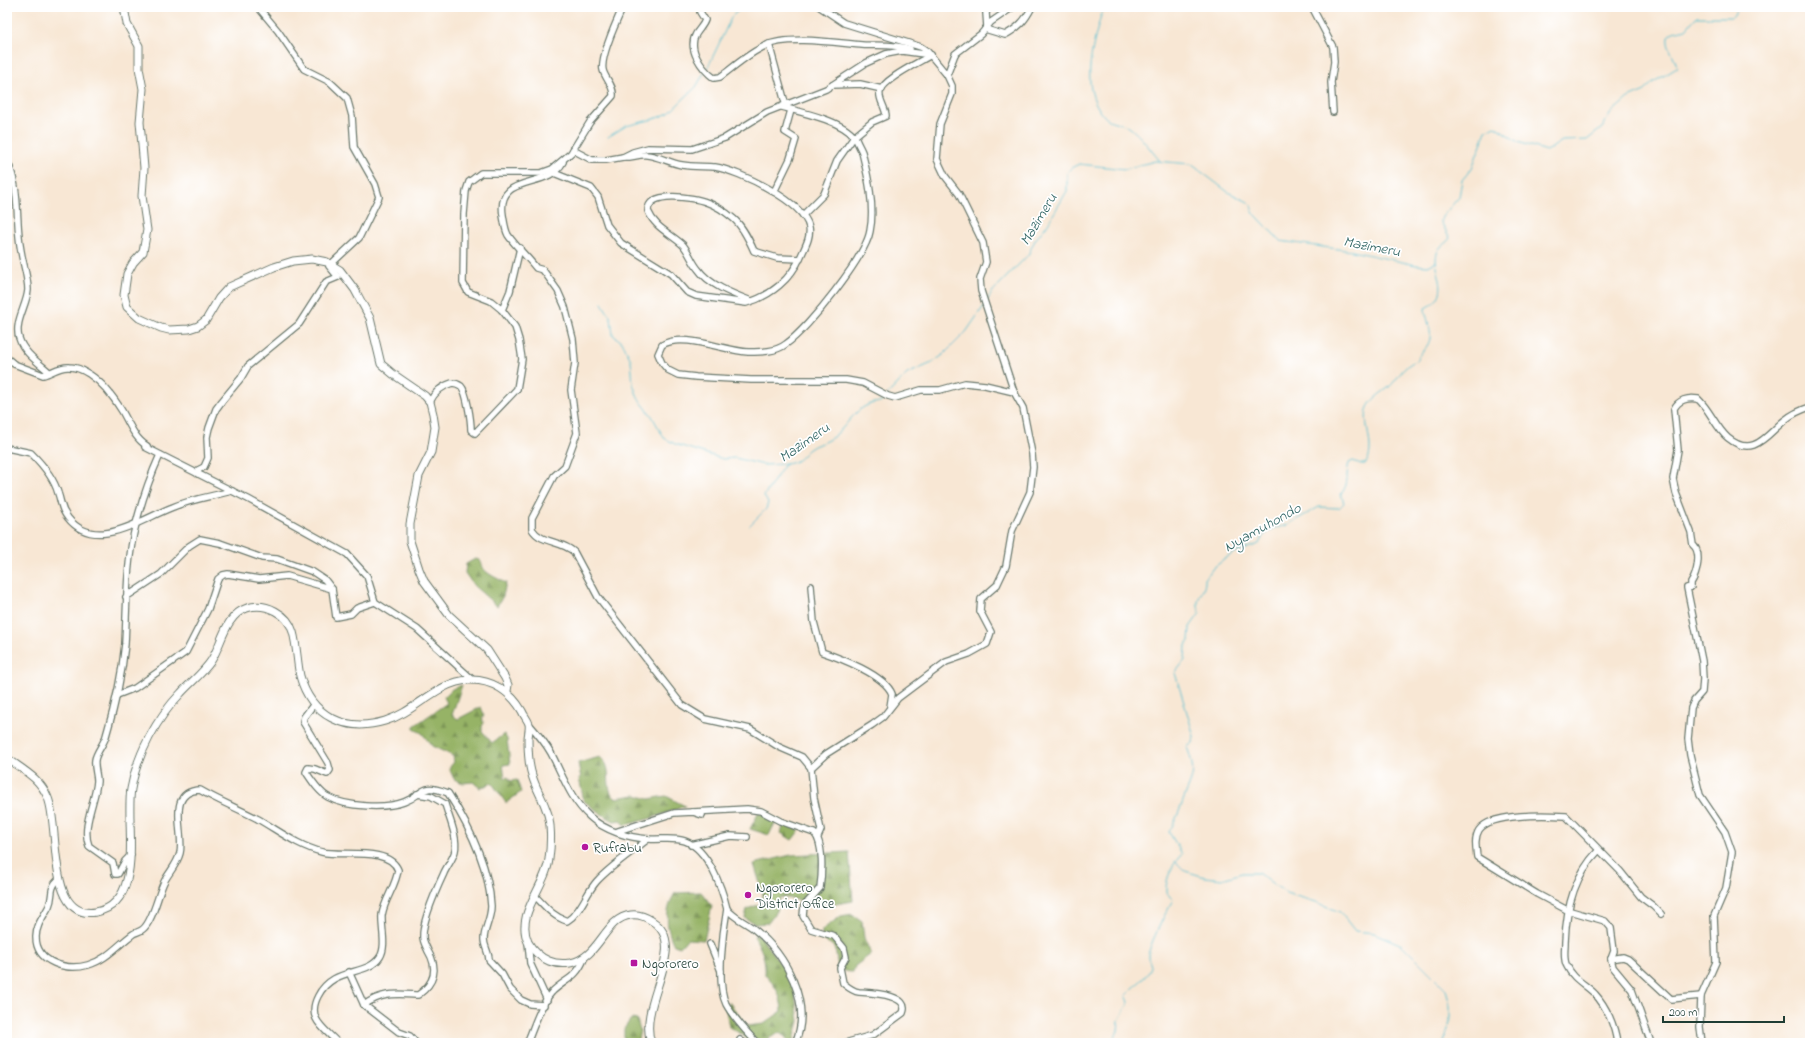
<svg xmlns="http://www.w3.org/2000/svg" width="1817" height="1050" font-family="'Indie Flower',sans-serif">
	<defs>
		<pattern id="forest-firs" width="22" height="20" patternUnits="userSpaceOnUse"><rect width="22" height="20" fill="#96b366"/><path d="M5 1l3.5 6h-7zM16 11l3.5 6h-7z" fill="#7a9355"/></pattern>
	</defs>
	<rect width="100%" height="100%" fill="#fff"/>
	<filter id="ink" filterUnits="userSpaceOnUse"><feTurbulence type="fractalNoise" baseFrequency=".025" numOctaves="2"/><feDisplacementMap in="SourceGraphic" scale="8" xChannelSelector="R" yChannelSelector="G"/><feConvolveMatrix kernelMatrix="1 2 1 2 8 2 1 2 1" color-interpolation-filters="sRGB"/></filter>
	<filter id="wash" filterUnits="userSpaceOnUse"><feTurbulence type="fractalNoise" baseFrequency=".012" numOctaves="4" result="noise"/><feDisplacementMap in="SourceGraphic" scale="16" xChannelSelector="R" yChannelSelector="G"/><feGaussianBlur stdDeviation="0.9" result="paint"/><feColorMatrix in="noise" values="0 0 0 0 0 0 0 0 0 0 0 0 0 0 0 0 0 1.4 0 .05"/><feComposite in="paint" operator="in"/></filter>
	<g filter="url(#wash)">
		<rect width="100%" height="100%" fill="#f8e7d4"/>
		<g fill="url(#forest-firs)" stroke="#5a784d">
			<path d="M475,559l5,1c1,13 16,17 26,23l-3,13 -6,10 -23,-20 -9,-13 1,-9z"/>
			<path d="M462,685l-10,30 6,4 23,-12 3,8 -2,5 2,3 -2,3v5l10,12 12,-9 3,5 3,25 -7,1 2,13 3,-1 2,4 7,-1 4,12 -15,11 -14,-20 -12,5 -7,-6 -10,1 -9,-4 -5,-11 5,-6 -1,-6 -21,-10 -10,-13 -8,-4v-3l33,-23 -3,-6 8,-8z"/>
			<path d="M600,757c2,2 5,5 6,7 5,9 -1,26 9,34l21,-3 13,4 17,-3 19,10 -33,12 -27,7 -4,-5 -7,1 -14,-8 -16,-12 -5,-23h2l-3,-15z"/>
			<path d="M759,812l17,9 -7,14 -19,-6z"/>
			<path d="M784,824l16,6 -8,10 -11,-7z"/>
			<path d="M849,852l4,49 -23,4 -50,-8 -3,14 -9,12 -13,1 -10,-6 2,-9 14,-5 2,-11 -9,-29 37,-9z"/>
			<path d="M701,892l11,14 -8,34 -17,-1 -7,8 -6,-2c-9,-18 -9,-35 1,-52z"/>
			<path d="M852,914l10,7 2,17 7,16 -16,12 -2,6c-22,0 -13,-14 -19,-24 -2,-5 -8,-5 -12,-9v-9l19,-14z"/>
			<path d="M758,934l28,37 8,18 5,32 -6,22h-3l-9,-11 -21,11h-10l-7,-8 -14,-8 -3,-17 3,-8 18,24 17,-2 18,-13c-1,-16 -6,-25 -17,-36 1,-16 -3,-25 -11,-39z"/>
			<path d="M631,1019l6,1 3,11 -3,12h-13v-14z"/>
		</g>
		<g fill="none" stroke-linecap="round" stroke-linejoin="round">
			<g stroke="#55bed1" stroke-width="1">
				<path d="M1103,7c-8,34 -26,78 1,109 6,7 17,6 25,11 12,9 21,22 31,34"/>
				<path d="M707,69l25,-53 11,-9"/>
				<path d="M608,137l18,-11 28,-7 15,-6 27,-26 8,-14"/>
				<path d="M987,301l6,-10 35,-36 7,-15 12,-15 20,-34v-18l4,-5 8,-4 46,5 30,-8 36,3 37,28 22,11 4,10 26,28 72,10 64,14 12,1 8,-4"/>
				<path d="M602,303l9,15 2,17 9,7 9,18 2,24 5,14 14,18 12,22 11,6 48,15 12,-1 29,7 21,-1"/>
				<path d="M888,394l19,-20 25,-11 11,-8 23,-23 18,-26"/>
				<path d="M750,525l16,-16 2,-6 -4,-7 21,-32c14,-2 14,-5 23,-14 7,-6 17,-7 25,-13 18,-14 22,-33 48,-35l4,-4"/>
				<path d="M1175,861l10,10 20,6 17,2 20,-6h16l28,20 30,9 24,10 15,19 19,2 28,12 44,44 4,17v16l-6,21"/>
				<path d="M1111,1043l7,-12 1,-11 10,-18 -3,-7c5,-5 23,-21 24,-25 3,-5 -2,-9 -2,-14 0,-8 20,-49 25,-56l-7,-8c-1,-13 7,-29 16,-38l-13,-22c6,-10 9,-18 13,-28 9,-27 16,-27 5,-57l6,-4 1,-7 -19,-63 10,-13 1,-15 3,-4 1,-14 10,-14c-7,-17 6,-19 5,-34l8,-11 20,-15 26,-9 4,-8 11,-8 11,-2 34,-19 20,1 5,-5 -3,-9c9,-11 4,-18 8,-31l4,-2 8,3h4c12,-14 -2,-37 2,-54 3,-10 13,-16 21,-22 10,-8 14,-22 28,-27 3,-7 7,-10 11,-15 8,-12 -1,-26 -2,-38 33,-16 2,-40 14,-59 2,-4 8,-6 11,-11l-9,-16 1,-5 17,-20 3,-17 10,-12 14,-37 9,-5 23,16 29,9 15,-10 25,-1 15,-12 9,-15 17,-15 17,-7 7,-8 25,-15c-1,-12 -11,-19 -9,-32l5,-4 13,-3 10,-12h36l8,-10"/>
			</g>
		</g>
	</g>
	<g filter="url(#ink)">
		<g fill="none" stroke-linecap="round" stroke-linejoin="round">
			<defs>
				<g id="minor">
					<path d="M702,7l-2,5 5,8c-2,6 -6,9 -9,14 -9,15 6,35 18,44l6,-1c15,-11 29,-24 45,-31 22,-11 72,-3 97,-1 16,1 33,-1 48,4"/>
					<path d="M1312,7l21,40 1,15 -3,20 2,30"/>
					<path d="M987,27l-1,-14 3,-6"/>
					<path d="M985,29l20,6c13,-7 20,-14 27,-28"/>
					<path d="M769,44l17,62"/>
					<path d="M931,55c-11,7 -48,24 -51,37 -2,7 6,16 6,24l-14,6 -17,14c1,5 5,11 7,16 6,24 13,55 8,79 -4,25 -62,98 -84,113 -10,8 -25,8 -38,8 -23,-1 -66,-20 -86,-7l-4,9 4,9 6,7 10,5 18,2 55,3h95l17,3 25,13 7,2 26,-8h19l25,-7 20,2 29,7"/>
					<path d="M947,75l8,-21 26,-20 10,-12 22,-15"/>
					<path d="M833,85l27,-1 22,5"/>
					<path d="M782,107c19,5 61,14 72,30l-17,24 -13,33 -21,21"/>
					<path d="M573,150l19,10h14l17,-3 10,-5 15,-4 44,1 33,-11 42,-26 59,-23 40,-26 20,-9 16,-3 29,4"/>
					<path d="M7,161c14,28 8,60 14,90 2,13 7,26 7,39 -1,15 -14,32 -9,48 4,14 20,25 30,34"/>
					<path d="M563,162c-15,29 -67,10 -60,53 1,6 2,15 5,20 8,12 20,22 28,33l7,2 15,21 7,16 8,32 2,24 -4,27 6,43 -12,33 -11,10 -22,42v11c9,15 30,11 42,23l24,45 84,108 23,14 45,10 29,18 23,10 9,11 3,30 7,32 -3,7"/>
					<path d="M554,173l37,15 7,9 9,28 14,18 50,31 16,18 9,4 50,7c25,-7 45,-24 55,-47 4,-9 10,-19 8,-29 -6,-26 -70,-56 -94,-60 -11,-1 -22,0 -33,-2 -12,-2 -24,-9 -35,-10 -8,-1 -16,3 -24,2"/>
					<path d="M774,192l16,-33 6,-20 -11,-7 6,-22"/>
					<path d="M751,301c-18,-7 -42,-16 -53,-32 -6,-7 -9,-17 -15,-24 -13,-12 -28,-17 -35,-34 0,-21 45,-14 58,-9 9,3 21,11 28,17 9,8 15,21 20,32l23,7 23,1"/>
					<path d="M502,310l8,-19 10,-43"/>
					<path d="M7,358l7,6 29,11c9,-2 16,-9 26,-8 8,0 14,3 20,7 14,9 24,22 33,37 7,12 12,27 25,35l-2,1 103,52 99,55 20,22 8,26 42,27 56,51"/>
					<path d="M430,402c4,-9 12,-16 22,-19 2,0 6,1 9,3 6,6 10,35 10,44l4,3 42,-44 5,-30 -3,-19 -4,-13 -13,-17 -11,-9 -23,-9 -5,-9 1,-69 2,-23 3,-9 12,-9h60l11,-4 19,-16 19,-31 23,-26c1,-11 -8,-17 -10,-26 -3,-13 14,-50 20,-63"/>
					<path d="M7,448l24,5c11,11 23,25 27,40 4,11 2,15 10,25 28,35 73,1 105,-11 19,-8 40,-11 59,-16"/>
					<path d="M198,474v-4l6,-3 4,-9 -1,-21 2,-9 7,-19 6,-8 19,-23 7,-12 51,-42 27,-42 12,-5 -9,-11 30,-28 20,-41 -4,-13 -21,-37 -2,-31 -5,-18 -17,-16 -26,-13 -26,-38 -20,-24"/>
					<path d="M811,586l3,36 8,30c18,6 63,23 70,42l-2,13"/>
					<path d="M126,597l35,-23 28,-28 11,-7 20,4 42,15 15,1 36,13 12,8 7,9 4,28 15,-3 6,-6 18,-6"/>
					<path d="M117,695l18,-7 51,-36 22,-43 10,-30 5,-4 5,-1 31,5 28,-3 45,13"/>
					<path d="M314,704l-10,13 -1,5 25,41 2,7 -3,4 -12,-5 -7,-1 -2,4c6,9 13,20 22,25 18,10 57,12 76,5 22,-8 15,-20 44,-9 21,33 41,73 43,113 0,13 -7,23 -7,33 0,8 5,13 5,21l13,14 8,15 11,11 9,4 14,1"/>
					<path d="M529,724c8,9 16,18 22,29 12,23 19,46 39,64 15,14 39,21 59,22 12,1 24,-2 36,2 23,8 37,47 42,68 7,9 18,13 27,20 32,25 59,75 41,114"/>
					<path d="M811,768l15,-14 46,-29 11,-8 15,-19 48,-36 23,-8 18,-10 4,-12 -11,-21 1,-12 16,-14 9,-19 6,-35 18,-39 3,-25 -1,-13 -9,-46 -9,-16 -33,-101 -1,-12 6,-17 -3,-19 -24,-49 -14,-18 -8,-17 3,-35 12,-30v-8l-5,-11 -20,-24 -6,-4 -77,-24 -24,-16"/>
					<path d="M693,812l54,-3 14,2 19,10 34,12c10,10 8,41 6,55l-16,18 -1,10 8,13 23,7 10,12 2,9 -6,11 3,15c5,4 9,8 16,9 11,1 52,2 44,21l-30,22 -28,8"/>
					<path d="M618,831l56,-18 19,-1 9,3"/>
					<path d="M691,845l39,-9 17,1"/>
					<path d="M1598,851c-24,25 -32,57 -33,91 0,8 -2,18 2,24 6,13 18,18 28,28 11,12 20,32 22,49"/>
					<path d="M131,855l-6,6 -7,13h-3l-2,-11 -24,-17c-8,-19 7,-46 8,-65 0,-7 -3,-13 -2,-21 1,-8 9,-16 11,-24 9,-30 16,-61 19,-92 2,-40 1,-82 11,-120 6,-24 14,-47 24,-69"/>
					<path d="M59,879c-11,10 -5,16 -10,27 -5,10 -13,19 -13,31 0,26 31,34 52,28 18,-5 30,-20 45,-31 3,-2 7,-2 10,-5 10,-8 15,-35 21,-47 5,-10 13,-17 16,-29 5,-19 -15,-62 20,-63 19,11 39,19 58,29 21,12 40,27 64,33 19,5 67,-6 76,18 -2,16 -13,28 -16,45 -1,13 5,31 -2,42 -13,20 -47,9 -62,39 -12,23 6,32 20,47"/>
					<path d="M535,896c10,10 18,21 32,25 14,-9 19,-28 30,-40 15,-16 34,-28 51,-42"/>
					<path d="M727,909c-4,22 -11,75 -1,95 8,15 20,27 31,39"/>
					<path d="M528,942l2,21 17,37"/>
					<path d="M710,944l11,27"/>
					<path d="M1611,959l12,-2 5,2 43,40 30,-3"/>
					<path d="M349,972l15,33 35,27 11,4 6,7"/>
					<path d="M364,1005c19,-13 31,-11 54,-10 16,-11 21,-26 10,-44 -2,-5 -5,-9 -5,-14 -1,-16 14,-49 21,-64 3,-7 9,-14 11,-22 3,-14 -6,-33 -10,-47l-14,-8 -14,-2"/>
					<path d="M740,1040l4,3"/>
					<path d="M527,1043c7,-16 13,-38 25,-51 13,-13 24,-13 32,-33"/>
					<path d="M1651,1043l-19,-53 -19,-23 -2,-8 3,-8 -3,-23 -6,-7 -38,-11 -30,-16 -60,-37c-1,-9 -3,-19 2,-27 11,-17 68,-15 87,-14l54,55 21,26 12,9 8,8"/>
					<path d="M1702,1043l-2,-16 1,-31 15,-34 -2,-46 12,-28 6,-36 -7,-20 -25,-37 -10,-40 -2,-16 3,-31 3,-7 8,-9 1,-13 -1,-18 -15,-73 4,-1v-4c6,-9 11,-31 2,-38l-2,-13 -15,-39 -3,-14 5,-29 -4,-41c4,-9 14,-12 24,-10 12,11 18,29 30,39 26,21 39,-4 57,-18 7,-6 16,-10 25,-13"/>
				</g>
				<g id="major">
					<path d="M124,7l3,17 12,22v22l4,21 -3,33 4,46 -2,28 5,34 -4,22 -10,11 -6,11 -3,21 3,12 12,11 22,10 8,2 20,-1 9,-3 8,-6 13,-22 10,-11 45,-20 19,-6 19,-2 15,3 13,8 15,20 15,28 11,46 12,10 32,22 5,6 3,12 2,13 -4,25 -12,24 -9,48v17l9,28 5,12 25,34 38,35 18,28 3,7 -1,6"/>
					<path d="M7,758c16,12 33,20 41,40 12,28 -2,123 48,114 50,-9 29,-90 35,-123 6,-35 26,-71 50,-96 10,-11 22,-20 30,-32 11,-17 14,-46 36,-53 19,-6 41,6 46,24 4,14 4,30 7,44 11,40 45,57 85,45 31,-9 51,-39 84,-41 23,-1 42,12 53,31 2,5 6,9 7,13 1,5 -1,10 -1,15 0,12 0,24 4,36 3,12 10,22 14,34 6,13 5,36 3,50 -3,28 -34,54 -21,83 4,8 13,16 21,19 7,3 14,3 21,2 30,-5 34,-45 61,-48 8,-1 15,2 21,6 39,24 -15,82 -1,122"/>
				</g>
			</defs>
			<use href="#minor" stroke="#6b786c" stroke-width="8"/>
			<use href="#major" stroke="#6b786c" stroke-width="9"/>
			<use href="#minor" stroke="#fff" stroke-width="5.5"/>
			<use href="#major" stroke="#fff" stroke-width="7"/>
		</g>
	</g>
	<g fill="#b5179e" stroke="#fff" stroke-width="1.5">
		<circle cx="585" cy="847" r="4"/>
		<circle cx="748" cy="895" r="4"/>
		<rect x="630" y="959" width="8" height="8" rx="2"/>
	</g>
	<g text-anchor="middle" stroke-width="3.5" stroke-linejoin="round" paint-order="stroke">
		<g font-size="14" fill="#1f3d34" stroke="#fff" text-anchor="start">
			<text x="593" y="852">Rufrabu</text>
			<text x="756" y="892">Ngororero<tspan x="756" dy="16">District Office</tspan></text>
			<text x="642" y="968">Ngororero</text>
		</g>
		<g font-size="15" font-style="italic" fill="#2f6463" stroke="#fff">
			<text transform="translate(1038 219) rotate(-59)" y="5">Mazimeru</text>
			<text transform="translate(1372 246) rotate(11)" y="5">Mazimeru</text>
			<text transform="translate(804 442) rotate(-35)" y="5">Mazimeru</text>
			<text transform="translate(1262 527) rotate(-29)" y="5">Nyamuhondo</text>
		</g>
	</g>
	<rect width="1817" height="1050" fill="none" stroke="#fff" stroke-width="24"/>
	<path d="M1663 1016v6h121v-6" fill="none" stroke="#1f3d34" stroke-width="2"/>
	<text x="1669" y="1016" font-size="12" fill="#1f3d34" stroke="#ffffff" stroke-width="3" paint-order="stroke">200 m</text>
</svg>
